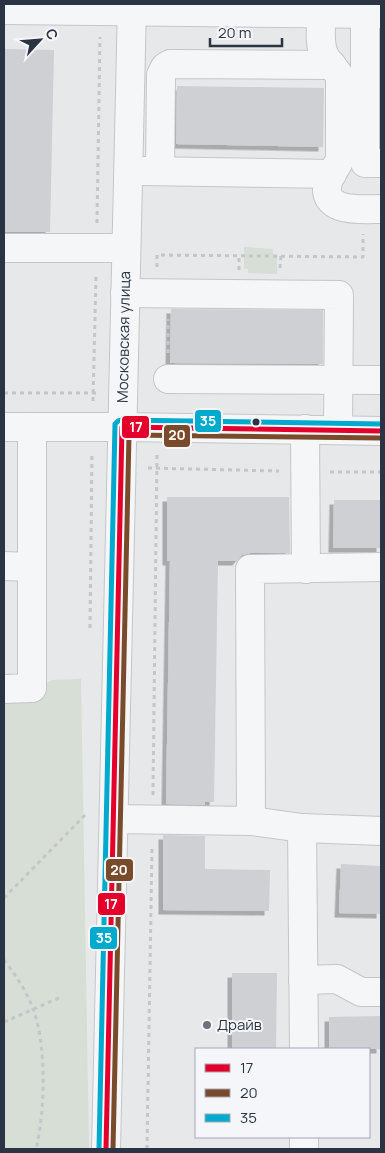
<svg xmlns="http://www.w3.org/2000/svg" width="385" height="1153" font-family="Manrope,sans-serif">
	<defs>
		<filter id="shadow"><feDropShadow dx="-4.5" dy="4.5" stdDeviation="0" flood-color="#0004"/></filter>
	</defs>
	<rect width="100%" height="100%" fill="#e6e8ea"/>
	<g fill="#d6ded6">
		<path d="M244,247l29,2v5h4v20l-29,-1v-4h-4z"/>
		<path d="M81,679l8,470h-85v-462l42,-4 6,-3z"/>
	</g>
	<g fill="#ced0d3" filter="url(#shadow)">
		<path d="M4,49l50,1 -4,182h-46z"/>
		<path d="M177,86l147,2 -1,59 -147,-3z"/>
		<path d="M171,309l152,1v54l-153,-1z"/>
		<path d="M167,497h122l1,56h-40l-8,2 -5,6h-19l-4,241h-9v3l-39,-1 4,-243h-3z"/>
		<path d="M334,500h47v48h-48z"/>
		<path d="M163,835l42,1v33l65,1 -1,41 -106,-1z"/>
		<path d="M341,864l40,2v48l-42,-1z"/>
		<path d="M232,973h45l-1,76h-44z"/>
		<path d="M381,1016v33h-52v-32z"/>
	</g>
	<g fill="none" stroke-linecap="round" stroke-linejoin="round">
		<defs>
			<g id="minor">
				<path d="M4,10l377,4"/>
				<path d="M322,13c-1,14 -4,33 4,45 4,7 10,11 14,19v81c-2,9 -10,15 -12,24 -8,32 35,27 53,27"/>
				<path d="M365,14v149h16"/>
				<path d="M141,171l191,3"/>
				<path d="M160,171l1,-96 4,-8 5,-3 162,1"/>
				<path d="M4,248h122"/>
				<path d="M125,293l214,2 -1,135"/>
				<path d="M168,379l213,1"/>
				<path d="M4,427h118l259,4"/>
				<path d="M305,429l1,140"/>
				<path d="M4,566l28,1"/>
				<path d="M4,689l28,-1v-261"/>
				<path d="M114,819l137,2 51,7 79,3"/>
				<path d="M251,821l-1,-252 131,-2"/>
				<path d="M302,828l2,221"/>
				<path d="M303,980l34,-1 24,13h20"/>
				<path d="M304,1137v12"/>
				<path d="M106,1149l26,-1145"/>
			</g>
		</defs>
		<use href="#minor" stroke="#c4c6c8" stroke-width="30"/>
		<g stroke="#c5c6ca" stroke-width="3" stroke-dasharray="4 4" stroke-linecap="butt">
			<path d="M97,223l3,-186"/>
			<path d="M157,267v-12l206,2v-23"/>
			<path d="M280,268l1,-12"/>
			<path d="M239,270v-14"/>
			<path d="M168,353v-34"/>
			<path d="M4,393h92"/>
			<path d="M93,401l3,-127"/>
			<path d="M148,468l131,3"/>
			<path d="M330,472h51"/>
			<path d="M90,628l2,-176"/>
			<path d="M153,795l4,-342"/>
			<path d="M4,898l83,-85"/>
			<path d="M4,960c11,14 23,32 29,49 14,36 12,103 3,140"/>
			<path d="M4,1022l57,-25"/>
			<path d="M147,1149l5,-303"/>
		</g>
		<use href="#minor" stroke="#f5f6f7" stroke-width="28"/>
		<defs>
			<path id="bus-1" d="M106,1149l16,-722 259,4"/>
			<path id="bus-2" d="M113,1149l16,-714 252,3"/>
			<path id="bus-3" d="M99,1149l16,-725 3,-3 4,-1 259,4"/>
		</defs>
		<use href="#bus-1" stroke="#f4f6f9" stroke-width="9"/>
		<use href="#bus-2" stroke="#f4f6f9" stroke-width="9"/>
		<use href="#bus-3" stroke="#f4f6f9" stroke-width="9"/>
		<use href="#bus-1" stroke="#e4002b" stroke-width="5"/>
		<use href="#bus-2" stroke="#7a4b2a" stroke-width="5"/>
		<use href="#bus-3" stroke="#00a9ce" stroke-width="5"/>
	</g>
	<circle fill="#2b3445" stroke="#f4f6f9" stroke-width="2" cx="256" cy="422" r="4.5"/>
	<circle fill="#6c737f" stroke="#f4f6f9" stroke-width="2" cx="207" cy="1025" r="5"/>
	<g text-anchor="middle" stroke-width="4" stroke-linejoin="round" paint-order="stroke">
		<g font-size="15" fill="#2b3445" stroke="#f4f6f9">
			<text transform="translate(124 337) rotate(-89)" y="5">Московская улица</text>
		</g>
		<g font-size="15" fill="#2b3445" stroke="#f4f6f9" text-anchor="start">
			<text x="217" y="1030">Драйв</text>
		</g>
	</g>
	<g stroke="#f4f6f9" stroke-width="2">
		<rect x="194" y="409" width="28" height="24" rx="5" fill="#00a9ce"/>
		<rect x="121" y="415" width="29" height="24" rx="5" fill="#e4002b"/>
		<rect x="163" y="424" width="28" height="24" rx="5" fill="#7a4b2a"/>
		<rect x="105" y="858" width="29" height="24" rx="5" fill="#7a4b2a"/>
		<rect x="97" y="892" width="29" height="24" rx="5" fill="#e4002b"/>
		<rect x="89" y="926" width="29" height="24" rx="5" fill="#00a9ce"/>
	</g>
	<g font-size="14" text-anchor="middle" font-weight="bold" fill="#fff">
		<text x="208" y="426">35</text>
		<text x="136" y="432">17</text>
		<text x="177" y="440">20</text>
		<text x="119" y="875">20</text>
		<text x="111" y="909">17</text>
		<text x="104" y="943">35</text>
	</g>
	<rect width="385" height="1153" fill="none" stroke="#2b3445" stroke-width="10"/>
	<rect x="195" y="1048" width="175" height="90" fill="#f4f6f9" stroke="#a4a8b1"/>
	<rect x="205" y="1064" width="25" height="8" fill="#e4002b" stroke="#a4a8b1"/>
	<text x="240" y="1073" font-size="15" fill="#2b3445">17</text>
	<rect x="205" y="1089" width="25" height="8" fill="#7a4b2a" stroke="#a4a8b1"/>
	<text x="240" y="1098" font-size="15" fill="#2b3445">20</text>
	<rect x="205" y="1114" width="25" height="8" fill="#00a9ce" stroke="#a4a8b1"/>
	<text x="240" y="1123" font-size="15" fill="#2b3445">35</text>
	<g transform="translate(40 40) rotate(64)" stroke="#f4f6f9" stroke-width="4" paint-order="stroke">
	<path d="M0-4L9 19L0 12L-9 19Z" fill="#2b3445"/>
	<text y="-8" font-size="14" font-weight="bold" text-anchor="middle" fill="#2b3445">С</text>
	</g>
	<path d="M210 38v8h72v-8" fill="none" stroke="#2b3445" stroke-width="2.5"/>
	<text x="218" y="38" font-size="15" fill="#2b3445" stroke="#f4f6f9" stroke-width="4" paint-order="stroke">20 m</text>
</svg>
